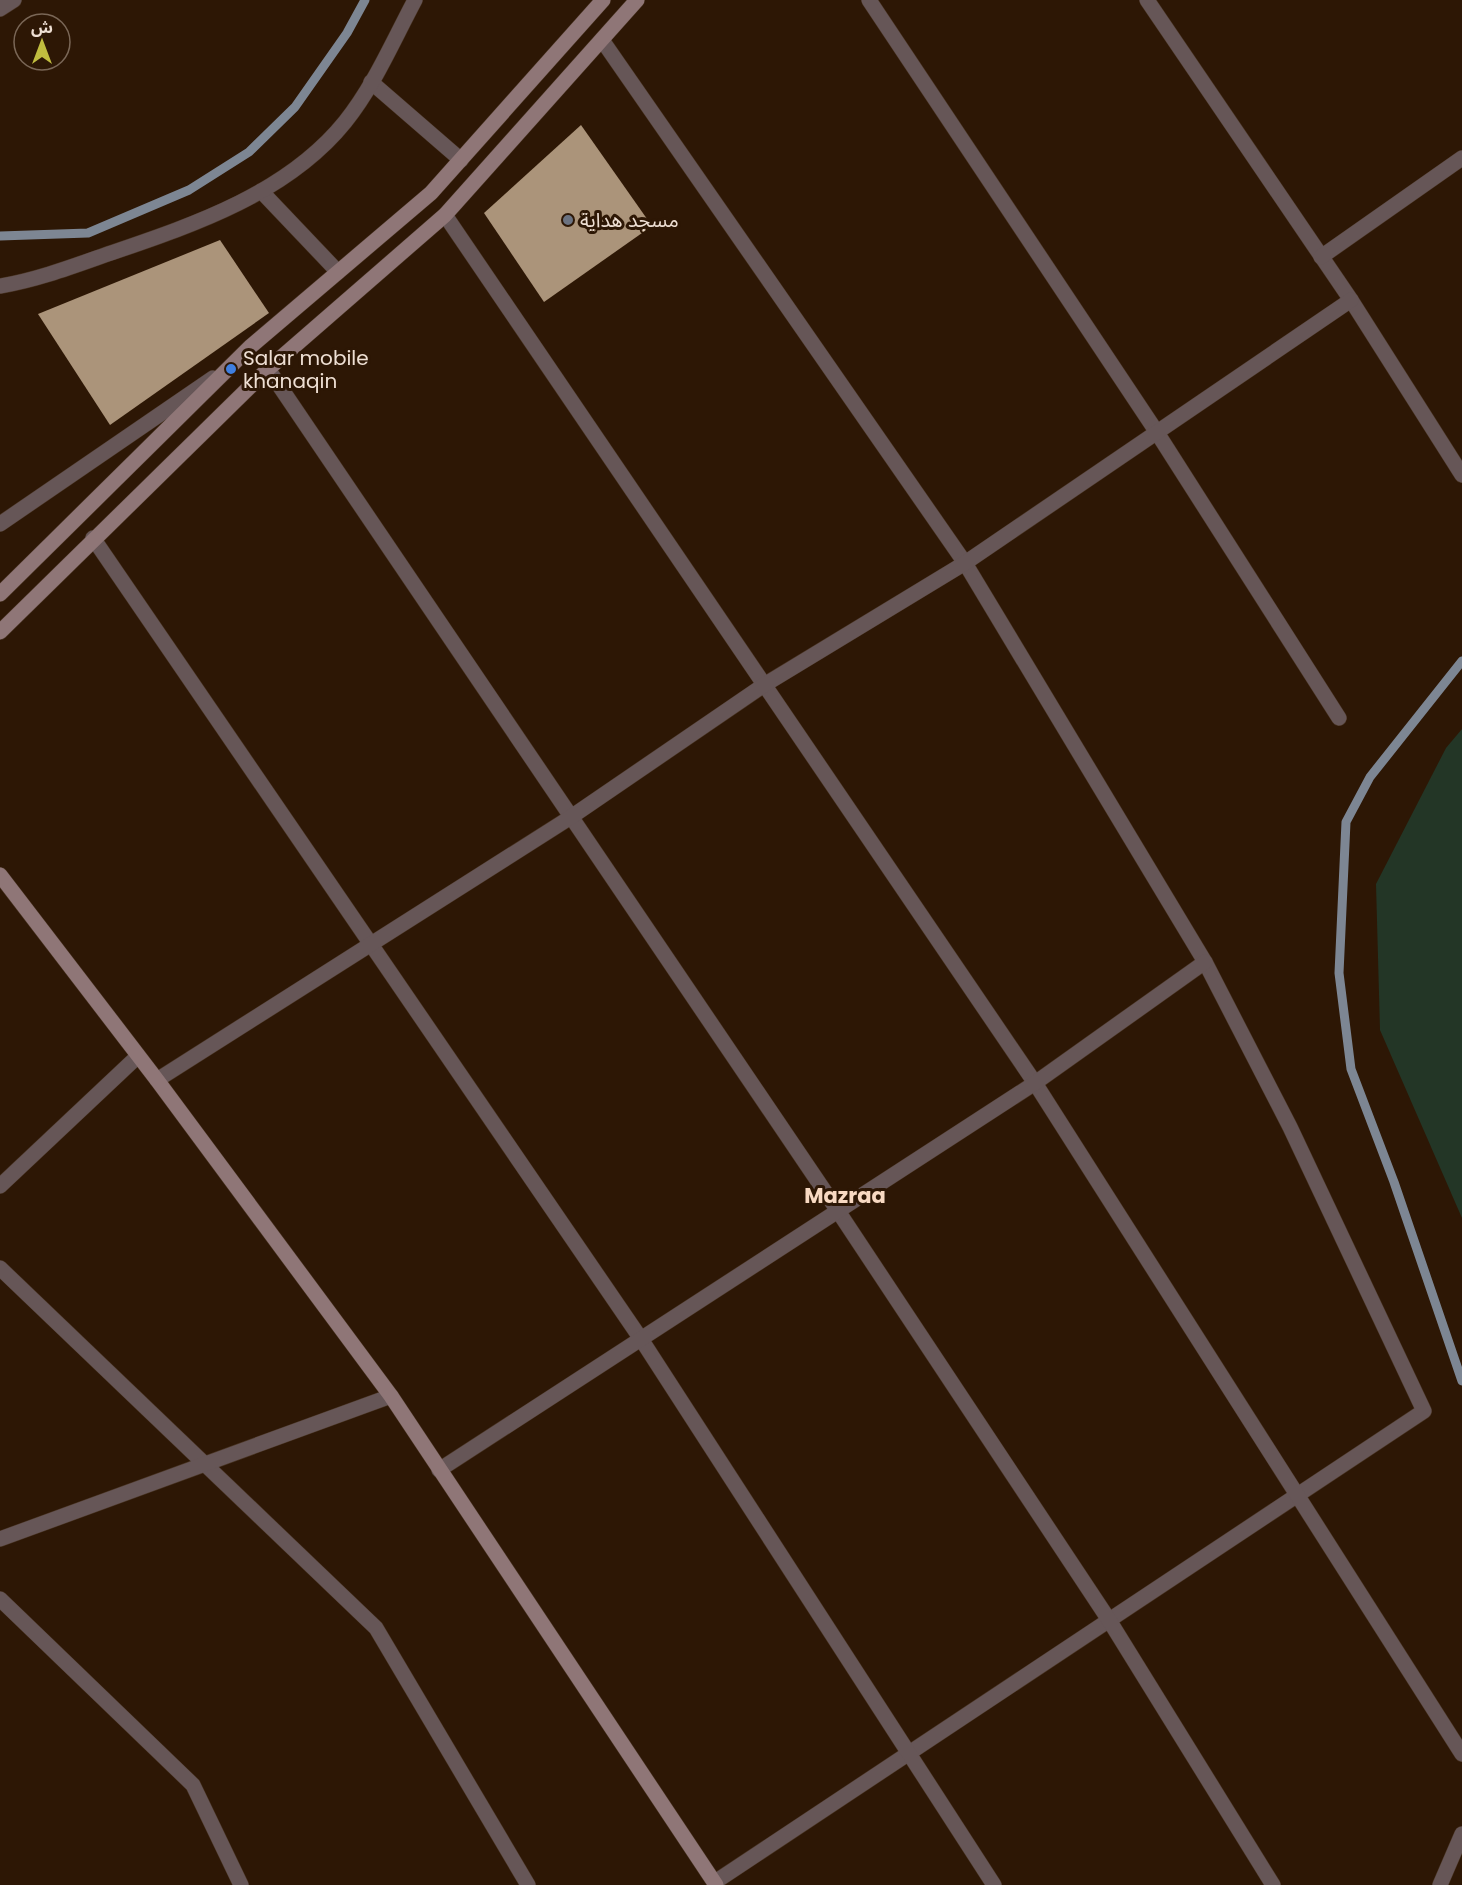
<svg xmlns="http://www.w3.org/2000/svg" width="1462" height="1885" font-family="Poppins,'Noto Sans Arabic',sans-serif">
	<rect width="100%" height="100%" fill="#2d1705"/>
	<path fill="#233626" d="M1462,729v489l-82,-188 -4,-146 70,-136z"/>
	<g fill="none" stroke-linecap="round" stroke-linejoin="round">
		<g stroke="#7d8693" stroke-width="9">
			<path d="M0,236l88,-3 101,-43 60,-38 46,-45 52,-74 18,-33"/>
			<path d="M1462,661l-92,116 -24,45 -7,151 12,96 43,113 68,199"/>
		</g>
	</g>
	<g fill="#ab947a">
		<path d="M581,125l71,101 -108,76 -60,-89z"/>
		<path d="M220,240l49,73 -159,112 -72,-111z"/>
	</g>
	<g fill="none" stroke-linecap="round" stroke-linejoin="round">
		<defs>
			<path id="lane" d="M0,9l14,-9"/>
			<g id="street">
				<path d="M869,0l287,431 183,287"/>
				<path d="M1147,0l204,300 111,175"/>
				<path d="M602,40l363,523 240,399 85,165 134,284 -709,471"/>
				<path d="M371,82l90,78"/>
				<path d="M261,191l77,81"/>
				<path d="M445,215l590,868 427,671"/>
				<path d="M1321,257l141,-99"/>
				<path d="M0,286c36,-6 71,-19 105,-31 85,-29 181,-60 240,-133 29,-36 48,-81 70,-122"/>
				<path d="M268,369l570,842 271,409 164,265"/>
				<path d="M0,524l213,-146"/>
				<path d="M93,538l548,801 353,546"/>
				<path d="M157,1080l414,-263 193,-132 201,-122 386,-263"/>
				<path d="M0,1186l138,-130"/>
				<path d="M0,1268l376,360 152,257"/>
				<path d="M439,1470l596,-387 170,-121"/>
				<path d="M0,1539l391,-143"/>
				<path d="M0,1599l193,186 48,100"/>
				<path d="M1440,1885l22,-51"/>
			</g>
			<g id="secondary">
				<path d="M0,594l250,-247 181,-154 172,-193"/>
				<path d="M0,632l268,-263 177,-154 192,-215"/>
				<path d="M0,875l157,205 234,316 325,489"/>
			</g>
		</defs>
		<use href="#lane" stroke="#483322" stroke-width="16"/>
		<use href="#street" stroke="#483322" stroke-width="16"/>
		<use href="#secondary" stroke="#483322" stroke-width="16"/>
		<use href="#lane" stroke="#665657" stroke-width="15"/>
		<use href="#street" stroke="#665657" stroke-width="15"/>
		<use href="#secondary" stroke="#8f7677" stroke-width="15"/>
	</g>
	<circle fill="#6b7280" stroke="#2d1705" stroke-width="2" cx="568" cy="220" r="6"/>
	<circle fill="#3f7fe0" stroke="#2d1705" stroke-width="2" cx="231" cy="369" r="6"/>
	<g text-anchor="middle" stroke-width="6" stroke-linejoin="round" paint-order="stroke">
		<g font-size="20" fill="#eedfd3" stroke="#2d1705" text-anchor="start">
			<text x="580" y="227">مسجد هداية</text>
			<text x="243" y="365">Salar mobile<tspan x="243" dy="23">khanaqin</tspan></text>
		</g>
		<g font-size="21" font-weight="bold" fill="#f8d9c2" stroke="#2d1705">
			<text x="845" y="1203">Mazraa</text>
		</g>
	</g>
	<g transform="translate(42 42)"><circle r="28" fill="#2d1705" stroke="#7a6757" stroke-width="1.5"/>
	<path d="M0-4.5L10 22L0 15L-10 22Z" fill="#c1bd3f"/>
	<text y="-9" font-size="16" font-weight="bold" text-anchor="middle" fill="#eedfd3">ش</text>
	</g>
</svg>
